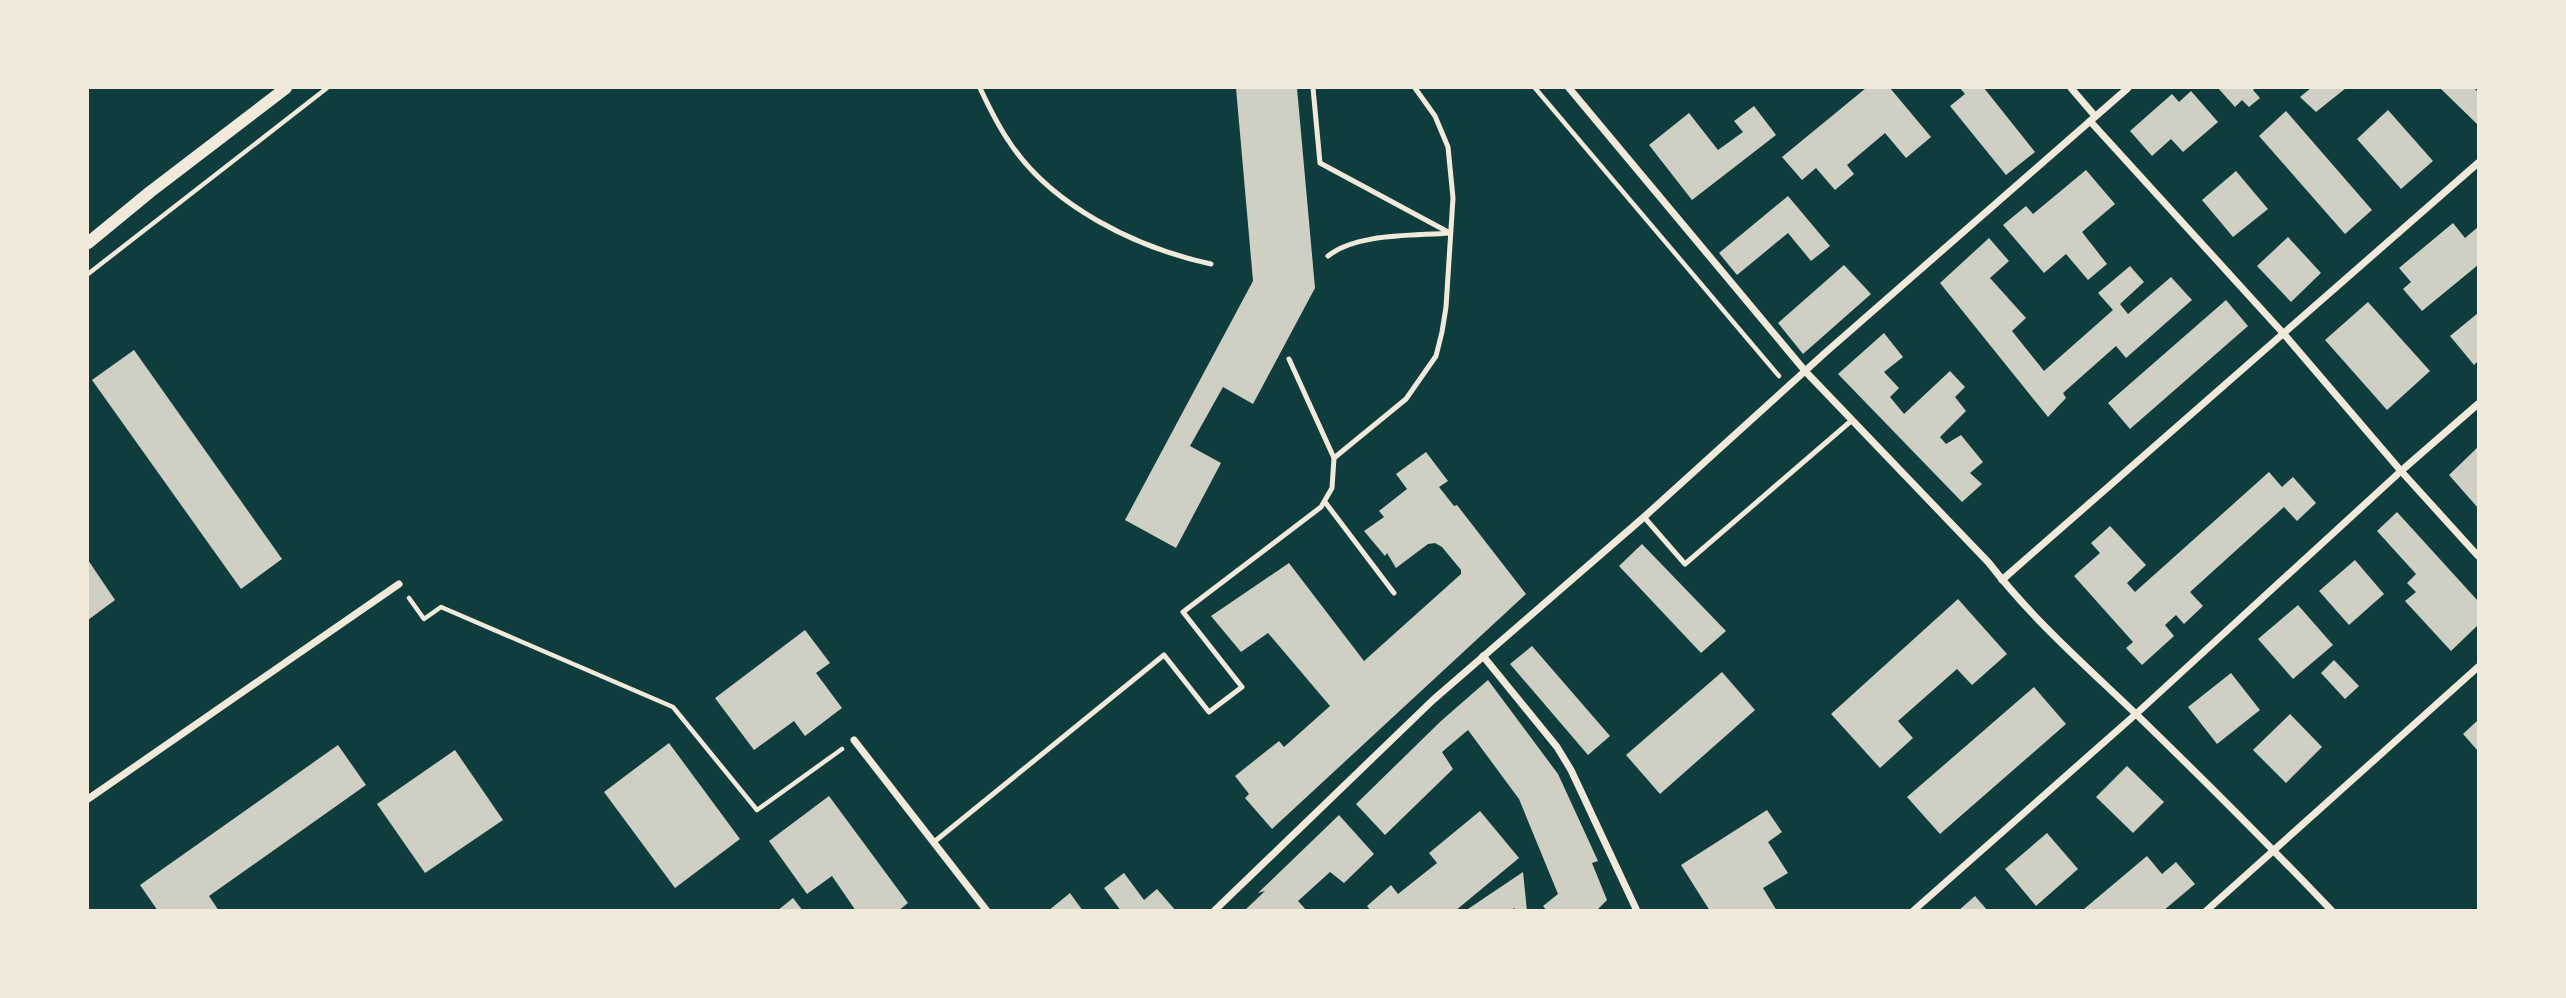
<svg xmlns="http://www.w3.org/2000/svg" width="2566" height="998" font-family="'Sofia Sans Condensed',sans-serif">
	<rect width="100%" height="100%" fill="#0f3d3e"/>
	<g fill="#cfcfc3">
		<path d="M1236,88h61l18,200 -62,116 -30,-17 -33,59 31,17 -45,85 -51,-28 128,-239z"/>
		<path d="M1866,88h24l41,49 -25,21 -21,-25 -38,32 7,9 -19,16 -19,-22 -14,12 -20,-23z"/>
		<path d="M1960,88h24l51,64 -29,23 -56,-69 15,-12z"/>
		<path d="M2218,88h38l-3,2 7,8 -11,9 -7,-7 -7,7z"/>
		<path d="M2311,88h35l-30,24 -16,-15z"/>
		<path d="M2440,88h34l4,4v33z"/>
		<path d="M2191,91l27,31 -35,30 -12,-13 -19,17 -22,-25 42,-37 7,8z"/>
		<path d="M1754,106l22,29 -84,65 -43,-55 40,-32 29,37 25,-18 -9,-11z"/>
		<path d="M2388,110l45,51 -32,28 -44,-50z"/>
		<path d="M2286,111l86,99 -27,24 -86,-98z"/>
		<path d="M2086,170l29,34 -33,28 25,32 -19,16 -22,-26 -22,19 -41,-48 23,-19 7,8z"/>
		<path d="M2236,171l32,38 -35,28 -31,-37z"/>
		<path d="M1788,196l42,50 -19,15 -23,-28 -51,42 -18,-22z"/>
		<path d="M2453,223l12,15 13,-11v38l-56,46 -19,-22 8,-7 -12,-14z"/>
		<path d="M2288,237l33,36 -30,29 -34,-36z"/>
		<path d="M1989,238l20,23 -19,17 36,40 -14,13 32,40 69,-61 -15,-17 32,-27 14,16 -24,22 8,10 43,-37 21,23 -66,58 -10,-12 -53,47 3,5 -18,19 -108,-134z"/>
		<path d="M1844,265l27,29 -68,60 -25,-31z"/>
		<path d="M2226,300l22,26 -118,103 -22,-26z"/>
		<path d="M2368,302l62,69 -43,39 -62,-70z"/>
		<path d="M2478,313v48l-4,4 -24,-29z"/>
		<path d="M1884,333l19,24 -19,15 15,16 -9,9 14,17 46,-43 15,16 -10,10 11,14 -26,26 6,7 15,-9 22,27 -13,11 12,11 -20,18 -124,-128z"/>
		<path d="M134,350l148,209 -41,30 -149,-209z"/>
		<path d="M2478,447v61l-29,-33z"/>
		<path d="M1426,452l22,29 -9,6 15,19 3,-1 69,89 -254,235 -27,-31 4,-4 -14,-18 44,-35 5,6 46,-41 -62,-73 -27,19 -30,-36 78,-53 75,98 97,-87v-4l-19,-23 -7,-4 -7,1 -32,24 -9,-15 -2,3 -21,-25 20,-14 -5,-6 28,-22 -11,-15z"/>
		<path d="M2269,472l13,15 11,-10 23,26 -19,18 -13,-14 -94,85 13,14 -19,18 -8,-9 -11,10 9,11 -32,29 -16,-17 7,-6 -59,-66 26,-23 -9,-10 19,-17 36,39 -19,18 8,9z"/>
		<path d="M2397,512l81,89v24l-27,26 -46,-50 11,-9 -9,-9 9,-9 -39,-43z"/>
		<path d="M1642,544l84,87 -25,22 -82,-87z"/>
		<path d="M88,560l27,40 -27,20z"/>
		<path d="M2355,560l29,34 -35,31 -30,-34z"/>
		<path d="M1958,599l49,55 -35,31 -15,-16 -59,52 15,17 -33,30 -49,-54z"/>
		<path d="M2298,605l35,40 -40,34 -35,-40z"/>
		<path d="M805,630l25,33 -14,10 26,35 -37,28 -11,-15 -40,29 -39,-52z"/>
		<path d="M1532,646l78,90 -22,19 -78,-91z"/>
		<path d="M2334,660l25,26 -14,13 -24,-26z"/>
		<path d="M1722,672l33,38 -95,84 -34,-39z"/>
		<path d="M2231,673l29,37 -43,34 -29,-37z"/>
		<path d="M1488,680l70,94 40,87 -6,2 15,37 -11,11h-49l-4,-5 15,-12 -39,-95 -51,-69 -26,22 11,17 -68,66 -29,-31 85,-83z"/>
		<path d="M2034,687l32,37 -126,110 -33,-37z"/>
		<path d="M2290,714l32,33 -36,36 -33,-33z"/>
		<path d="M2478,720v31l-15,-17z"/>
		<path d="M669,743l71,96 -65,49 -71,-96z"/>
		<path d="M338,745l28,40 -157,111 10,15h-61l-18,-26z"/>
		<path d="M455,750l48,70 -78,53 -48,-69z"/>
		<path d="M2127,766l37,36 -31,31 -37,-36z"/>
		<path d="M829,796l79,107 -10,8h-42l-24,-35 -25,18 -38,-53z"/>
		<path d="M1767,810l15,22 -14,10 20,31 -25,15 14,23h-67l-29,-46z"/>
		<path d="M1480,811l39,47 -64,53h-84l-4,-5 24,-21 7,9 39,-31 -8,-10z"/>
		<path d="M1339,815l35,39 -30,29 -14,-11 -32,29 9,10h-63l21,-20 -7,2z"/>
		<path d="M2047,833l31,36 -42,37 -31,-37z"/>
		<path d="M2147,856l15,18 14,-12 19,22 -32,27h-78l-1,-2z"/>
		<path d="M1523,872l4,39h-11l-2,-3 -4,3h-45z"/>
		<path d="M1124,873l20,27 13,-11 19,22h-55l-17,-23z"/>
		<path d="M1070,893l13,18h-35z"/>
		<path d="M1975,896l13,15h-30z"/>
		<path d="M793,898l10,13h-26z"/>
	</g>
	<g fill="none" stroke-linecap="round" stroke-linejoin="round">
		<g stroke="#f1e9da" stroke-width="4.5">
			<path d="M1535,88l244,288"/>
			<path d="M88,274l239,-186"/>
			<path d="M409,598l15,21 17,-12 232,100 84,103 85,-61"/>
		</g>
		<g stroke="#f1e9da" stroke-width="5">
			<path d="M980,88c8,17 17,36 28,52 42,66 129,108 203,124"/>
			<path d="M1313,88l7,75 130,70"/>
			<path d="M1328,256c28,-23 86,-20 122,-23"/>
			<path d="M1289,359l45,99"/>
			<path d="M1325,502l69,91"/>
			<path d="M1644,517l41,47 166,-143"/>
			<path d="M934,842l230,-187 45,57 33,-25 -59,-75 138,-105 11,-19 2,-30 72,-59 30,-43 6,-24 4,-25 7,-109 -5,-51 -13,-31 -20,-28"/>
		</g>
		<g stroke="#f1e9da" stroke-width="7">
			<path d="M1569,88l237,284 183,191c44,57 97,103 148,152 66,64 131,129 195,196"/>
			<path d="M2071,88l24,28"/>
			<path d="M2090,121l193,212 118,138 77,85"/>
			<path d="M2002,580l476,-417"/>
			<path d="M1483,656l74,91 14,23 66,141"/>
			<path d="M854,740l133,171"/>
			<path d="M88,799l311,-215"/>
			<path d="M1214,911l219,-211 211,-183 182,-165 302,-264"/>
			<path d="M1913,911l223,-197 265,-243 77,-67"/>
			<path d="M2206,911l272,-244"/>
		</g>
		<path stroke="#f1e9da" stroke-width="12" d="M88,243l62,-51 136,-104"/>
	</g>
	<rect width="2566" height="998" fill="none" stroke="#f1e9da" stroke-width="178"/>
</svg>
